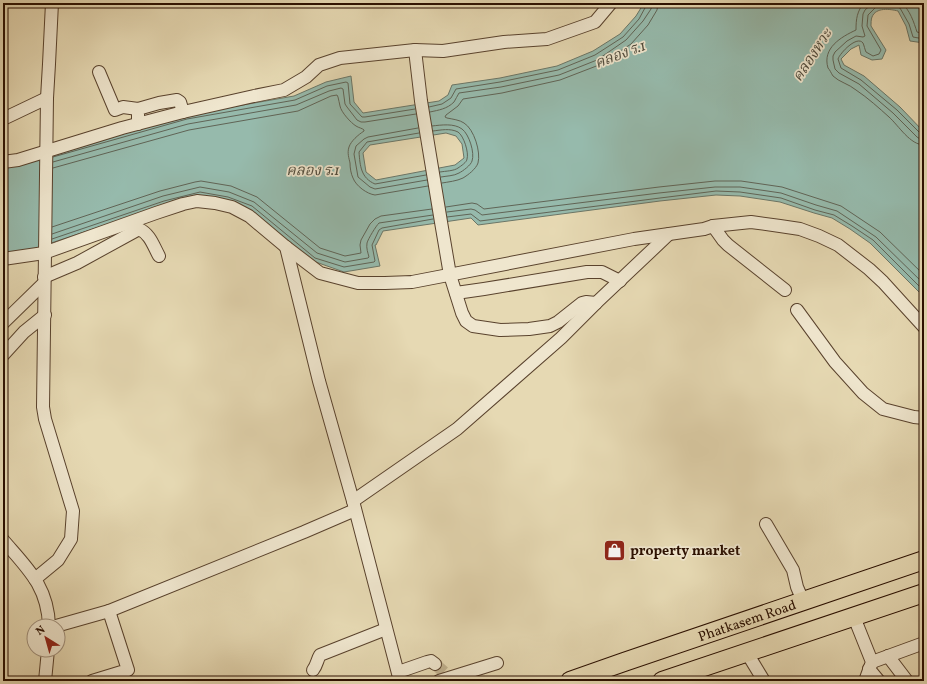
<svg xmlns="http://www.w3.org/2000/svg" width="927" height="684" font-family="Vollkorn,'Noto Serif Thai',serif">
	<rect width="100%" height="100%" fill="#e6d9b3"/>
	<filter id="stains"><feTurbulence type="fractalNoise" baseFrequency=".005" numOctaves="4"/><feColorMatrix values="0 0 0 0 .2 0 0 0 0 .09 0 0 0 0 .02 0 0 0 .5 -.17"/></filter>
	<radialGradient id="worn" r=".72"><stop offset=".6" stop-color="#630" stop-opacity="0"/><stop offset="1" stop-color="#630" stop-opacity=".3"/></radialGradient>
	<path fill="#96baac" stroke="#6b7667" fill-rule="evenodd" d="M644,3h280v40l-14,-2 -4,-15 -8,-15c-8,-2 -22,-4 -26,6 -1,2 -1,7 -1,9l15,24 -4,9 -10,1 -11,-5 -2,-10 -8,4 -10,10 3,6 20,11 36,31 24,25v165l-54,-54 -20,-14 -18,-11 -18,-5 -34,-11 -40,-6 -24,-1 -56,6 -182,24 -7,-7 -88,13 -7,14h-1l5,21 -36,6 -31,-11 -63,-51 -85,-5 -132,44 -30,5v-87l183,-52 108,-19 32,-14 25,-6 3,26 9,11 76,-12 9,-6 4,-10 48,-7 57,-12 36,-15 27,-17 16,-18zM446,133l10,3 6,8 2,14 -9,7 -79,15 -10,-8 -3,-19 7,-8z"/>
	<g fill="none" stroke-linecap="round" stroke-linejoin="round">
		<g stroke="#606456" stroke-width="1">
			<path d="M864,3c-7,8 -8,16 -8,27 -15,7 -34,18 -28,38 2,2 3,5 5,8 6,6 16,8 23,14 12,8 23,18 33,27 10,9 21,28 35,28"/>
			<path d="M873,3l-8,7 -2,4 -1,12 3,10 -2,1 -7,-1 -9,5 -12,11 -2,4v4l2,9 4,4 20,11 34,29 24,24 3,2h4"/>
			<path d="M901,3c9,6 13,20 16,29l7,2"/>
			<path d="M924,39l-11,-2 -4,-13 -9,-16 -9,-3 -15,2 -8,8 -1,11 14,24 -2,4 -6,2 -7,-4c-1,-2 -2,-7 -3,-9 -6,-8 -23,10 -25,16l3,9 20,12 36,30 23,23 4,1"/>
			<path d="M429,107l13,-3 9,-6 5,-9 44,-7 58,-12 37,-15 28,-18 16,-18 7,-13 1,-3"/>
			<path d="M430,112c9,-2 17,-3 24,-10 2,-3 3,-6 5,-9l42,-6 58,-12 38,-15 29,-20 17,-19 8,-12 1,-6"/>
			<path d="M432,126c9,-1 22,-3 30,3 7,5 13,24 10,32 -1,4 -9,10 -13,12 -5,3 -13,3 -18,4"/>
			<path d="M418,128l-50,9 -4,2 -8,7 -2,8 4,23 12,10 5,2 52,-9"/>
			<path d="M433,131c8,-1 17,-3 25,1 6,4 11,21 9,27 0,3 -6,7 -9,9 -4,3 -12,3 -18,4"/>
			<path d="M419,133l-52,9 -8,10c1,14 2,26 16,32l51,-9"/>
			<path d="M53,157l134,-38 108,-19 32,-14 19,-4 2,1 2,21 12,13h3l50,-8"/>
			<path d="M53,162l135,-38 108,-19 33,-14 12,-3 2,1 2,15 2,3 10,13 4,2h4l51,-8"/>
			<path d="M53,168l136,-38 109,-19 33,-15 6,-1 1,2c1,3 1,6 2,9 1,6 11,17 16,20 3,2 6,2 8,4v1c-6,4 -13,10 -15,16 -2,6 0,11 1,16 0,5 1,11 3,15 3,8 14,16 22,17l53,-9"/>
			<path d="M442,183c6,-1 15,-2 21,-5 5,-3 13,-9 15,-15 3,-11 -4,-34 -14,-40 -4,-3 -12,-4 -17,-5l-2,-1 1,-2 12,-9 5,-7 39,-6 58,-13 39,-15 32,-21 17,-19 9,-15 1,-7"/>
			<path d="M446,207l26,-4 5,1 7,5 175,-22 56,-6h26l41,6 59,19 39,26 44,43"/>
			<path d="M447,212l24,-3 4,1 7,5 177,-22 56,-6h25l41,6 35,12 21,6 39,26 48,47"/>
			<path d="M447,217l24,-3 9,7 180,-23 56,-7 24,1 41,6 34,12 19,5 18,11 21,14 51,51"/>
			<path d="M52,227l108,-36 35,-9 6,-1 30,5 26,11 63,51 25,8 16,-3 -1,-8 1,-5 9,-16 5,-5 6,-3 51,-7"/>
			<path d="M52,234l111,-38 37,-9 29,5 25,10 63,51 28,9 23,-4 1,-1c-1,-4 -3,-9 -2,-14 1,-4 9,-17 12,-20l54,-8"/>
			<path d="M52,239l112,-38 36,-9 28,5 24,9 63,52 29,9 30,-5 1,-1 -3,-16 7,-15 3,-2 51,-9"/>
		</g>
		<path stroke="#c0b18f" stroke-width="12" stroke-dasharray="12 6" stroke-linecap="butt" d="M435,664l10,9"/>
		<defs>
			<g id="minor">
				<path d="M415,50l6,51 20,121 9,53 12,38 4,8 7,5 27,4 29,-1 21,-3 8,-4 24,-19 4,-1 10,1"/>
				<path d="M99,72l16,38 8,-3 15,2"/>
				<path d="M3,119l44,-21"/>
				<path d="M138,124v-15l21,-6 18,-3 3,2 3,10"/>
				<path d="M3,162l15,-2 104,-32 61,-16 71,-16 30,-6 22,-13 13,-12 21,-7 75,-8 28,1 61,-9 43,-3 48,-17 16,-19"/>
				<path d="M713,226l10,14 5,5 57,45"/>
				<path d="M286,247l33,134 34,120 47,180"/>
				<path d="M3,259l41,-6 112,-40 27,-9 14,-3 18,2 17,4 17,9 37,31 34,26 38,10h27l27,-1 222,-43 70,-10 9,-3 38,-4 29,4 20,3 19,7 19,9 31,24 14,13 41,45"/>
				<path d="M44,277l33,-14 62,-34c11,5 14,16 20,27"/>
				<path d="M456,293l28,-4 103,-17h15l18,9"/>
				<path d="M797,310l38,52 28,31 20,16 31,8 10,1"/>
				<path d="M3,323l41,-40"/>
				<path d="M3,355l21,-23 21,-17"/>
				<path d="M353,501l104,-72 104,-91 35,-35 73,-69"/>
				<path d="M766,524l27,46 4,17 6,14"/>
				<path d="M3,540c24,28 45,46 46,86"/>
				<path d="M35,579l23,-19 13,-21 2,-28 -28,-92 -2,-12 4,-309 2,-34 3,-61"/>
				<path d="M854,617l18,45 -7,19"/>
				<path d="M56,626l53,-15 195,-79 51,-22"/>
				<path d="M747,653l17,28"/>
				<path d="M888,656l19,25"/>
				<path d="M872,662l52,-19"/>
				<path d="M869,669l10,12"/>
				<path d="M313,670c4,-5 4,-10 7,-15l66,-26"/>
				<path d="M404,670l23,-8 4,-1 4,3"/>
				<path d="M45,681l3,-31"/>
				<path d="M92,681l36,-11 -19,-59"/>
				<path d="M439,681l58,-18"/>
			</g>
			<g id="highway">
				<path id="s1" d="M570,681l54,-19 300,-102"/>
				<path d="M662,681l262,-88"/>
			</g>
		</defs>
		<use href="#minor" stroke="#59422d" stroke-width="14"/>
		<use href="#highway" stroke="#2a0f00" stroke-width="20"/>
		<use href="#minor" stroke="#efe6ce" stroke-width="12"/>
		<use href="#highway" stroke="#e6d9b3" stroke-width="18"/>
	</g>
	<defs>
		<symbol id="shop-square" viewBox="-11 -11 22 22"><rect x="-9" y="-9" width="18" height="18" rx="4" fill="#8f2418" stroke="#efe6ce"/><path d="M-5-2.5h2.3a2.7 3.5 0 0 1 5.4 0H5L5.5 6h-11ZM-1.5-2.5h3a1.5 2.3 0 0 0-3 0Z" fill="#fff"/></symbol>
	</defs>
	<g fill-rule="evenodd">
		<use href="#shop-square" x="602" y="538" width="25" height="25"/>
	</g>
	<g text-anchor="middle" stroke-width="3.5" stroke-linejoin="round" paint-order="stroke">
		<g font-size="14" font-weight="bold" fill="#2a0f00" stroke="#efe6ce" text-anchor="start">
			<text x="630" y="555">property market</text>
		</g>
		<g font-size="14" fill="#2a0f00" stroke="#efe6ce">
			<text dy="5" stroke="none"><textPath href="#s1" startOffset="187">Phatkasem Road</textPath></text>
		</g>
		<g font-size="15" font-style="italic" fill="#504b3c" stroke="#efe6ce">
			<text transform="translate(620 54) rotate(-21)" y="5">คลอง ร.1</text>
			<text transform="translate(812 55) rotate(-57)" y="5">คลองหวะ</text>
			<text x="313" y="175">คลอง ร.1</text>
		</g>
	</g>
	<rect width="927" height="684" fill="none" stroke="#e6d9b3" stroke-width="16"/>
	<rect x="4" y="4" width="919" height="676" fill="none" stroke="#2a0f00" stroke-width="2"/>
	<rect x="8" y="8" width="911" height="668" fill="none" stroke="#2a0f00"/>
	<g transform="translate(46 638) rotate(323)"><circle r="19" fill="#efe6ce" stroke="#a0907c"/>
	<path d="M0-3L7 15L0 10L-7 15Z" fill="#8f2418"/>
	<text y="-6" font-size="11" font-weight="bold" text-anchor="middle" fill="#2a0f00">N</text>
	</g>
	<rect width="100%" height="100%" filter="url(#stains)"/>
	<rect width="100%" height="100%" fill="url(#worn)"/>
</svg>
